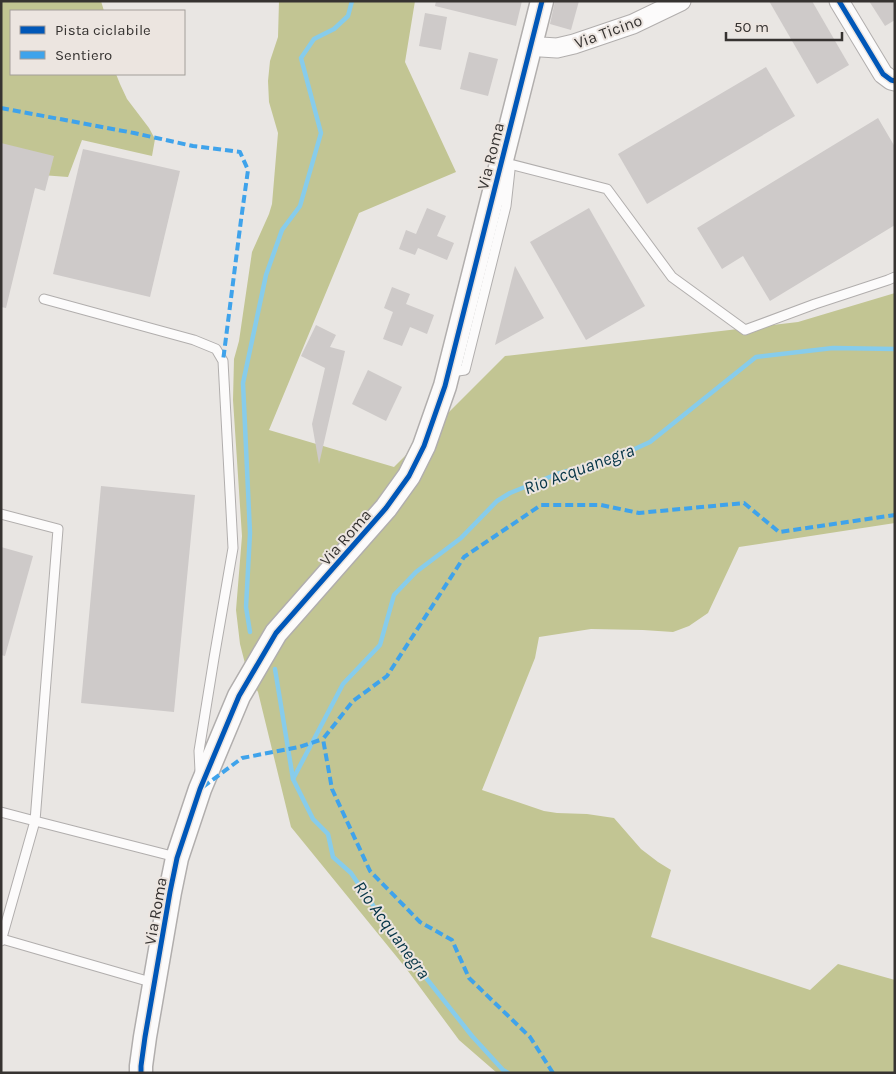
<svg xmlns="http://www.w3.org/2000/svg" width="896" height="1074" font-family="Karla,sans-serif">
	<rect width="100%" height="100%" fill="#e9e6e3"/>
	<g fill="#c2c593">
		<path d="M1,1h100l3,10h-93v63h105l4,10 7,15 22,29 6,11 -3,17 -70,-16 -14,37 -67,-5z"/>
		<path d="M279,1h136l-10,61 51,110 -97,41 -90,217 125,37 111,-111 293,-34 97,-29v230l-156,24 -31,66 -19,13 -16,6 -30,-2 -52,-1 -52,8 -4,21 -53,132 62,21 13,2 30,1 27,4 27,31 17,13 13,8 -20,67 159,53 28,-26 57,16v93h-398l-38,-33 -54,-73 -114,-140 -33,-135 -10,-17 -8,-31 -4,-34 6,-74 -9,-136 1,-41 5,-18 13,-89 17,-38 3,-10 6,-71 -9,-31 -1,-21 2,-20 8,-24z"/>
	</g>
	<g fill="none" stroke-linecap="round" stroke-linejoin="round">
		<g stroke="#87cceb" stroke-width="4.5">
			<path d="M250,632l-4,-25 4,-74 -7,-150 23,-108 16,-45 18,-24 21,-73 -20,-75 13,-19 20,-10 14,-13 4,-15"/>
			<path d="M275,669l18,110 20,40 15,15 5,23 18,16 49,72 72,91 31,34 5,3"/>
			<path d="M293,779l50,-95 37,-39 14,-50 22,-23 45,-34 36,-37 13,-8 47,-19 58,-16 35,-16 106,-85 77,-9 62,1"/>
		</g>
	</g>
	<g fill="#cecac9">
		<path d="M436,1h86l-6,25 -81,-20z"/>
		<path d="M555,1h24l-8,29 -21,-6z"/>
		<path d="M769,1h43l37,64 -32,19z"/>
		<path d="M869,1h26v19l-10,6z"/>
		<path d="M425,13l22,4 -6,33 -22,-4z"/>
		<path d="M469,52l29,7 -10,37 -28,-7z"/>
		<path d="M766,67l29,49 -148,88 -29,-50z"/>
		<path d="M878,118l17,29v78l-125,76 -27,-45 -21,13 -25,-41z"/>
		<path d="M1,143l53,13 -9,35 -10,-3 -29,120 -5,-1z"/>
		<path d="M83,149l97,22 -30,126 -97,-23z"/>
		<path d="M427,208l19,8 -9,20 17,7 -7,17 -29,-12 -3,7 -16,-6 7,-19 10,4z"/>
		<path d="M589,208l56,98 -59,34 -56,-98z"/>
		<path d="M515,266l29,52 -49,27z"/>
		<path d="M392,287l18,7 -4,10 28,11 -7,19 -17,-7 -8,19 -19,-7 10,-27 -9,-4z"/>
		<path d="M316,325l20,10 -6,12 15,4 -26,113 -7,-40 13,-56 -24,-12z"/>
		<path d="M368,370l34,17 -16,34 -34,-17z"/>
		<path d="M101,486l94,9 -21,217 -93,-9z"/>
		<path d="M1,547l32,9 -28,100 -4,-1z"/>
	</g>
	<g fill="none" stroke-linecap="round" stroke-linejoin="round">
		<defs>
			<g id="service">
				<path d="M502,162l105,27 65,88 73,53 70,-26 73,-24 7,-3"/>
				<path d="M44,299l150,41 22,9 7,12 10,187 -19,110 -15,93 1,20"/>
				<path d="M451,372l14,-2 41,-164 4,-36 -2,-2"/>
				<path d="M1,514l57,15 -23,292 141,36"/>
				<path d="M1,812l34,9 -34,120"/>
				<path d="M2,939l152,44"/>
			</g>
			<g id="minor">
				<path d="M839,1l44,73 8,6 4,1"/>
				<path d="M531,45l10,2 16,1 17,-4 59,-20 48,-23"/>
			</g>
			<path id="tertiary" d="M141,1073v-7l4,-29 25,-145 7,-34 23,-69 39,-93 37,-63 110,-125 23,-32 15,-30 21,-60 97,-385"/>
		</defs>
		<use href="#service" stroke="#b1aead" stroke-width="11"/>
		<use href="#minor" stroke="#b1aead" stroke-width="21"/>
		<use href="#tertiary" stroke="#b1aead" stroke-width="25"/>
		<use href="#service" stroke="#fcfbfb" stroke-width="9"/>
		<use href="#minor" stroke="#fcfbfb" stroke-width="19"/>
		<use href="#tertiary" stroke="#fcfbfb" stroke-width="22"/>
		<g stroke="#3fa3eb" stroke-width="4" stroke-dasharray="8 4" stroke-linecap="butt">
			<path d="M1,108l133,25 59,13 47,6 8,18 -7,50 -18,141"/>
			<path d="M203,787l39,-29 57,-11 24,-8"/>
			<path d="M553,1073l-23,-36 -61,-59 -17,-38 -32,-18 -50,-51 -38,-82 -9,-50 30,-38 34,-25 77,-119 77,-52h60l38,8 105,-10 35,29 116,-17"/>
		</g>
		<defs>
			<g id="cycleway">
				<path d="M839,1l44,73 8,6 4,1"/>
				<path d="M141,1073v-7l4,-29 25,-145 7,-34 23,-69 39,-93 37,-63 110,-125 23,-32 15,-30 21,-60 97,-385"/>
			</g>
		</defs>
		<use href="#cycleway" stroke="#ece5e0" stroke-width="8"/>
		<use href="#cycleway" stroke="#0057b8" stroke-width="5"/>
	</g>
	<g text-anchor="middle" stroke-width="4" stroke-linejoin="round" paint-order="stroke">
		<g font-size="16" fill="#363331" stroke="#ece5e0">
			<text transform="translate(608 31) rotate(-20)" y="6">Via Ticino</text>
			<text transform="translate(490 156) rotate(-76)" y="6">Via Roma</text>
			<text transform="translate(345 537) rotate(-49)" y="6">Via Roma</text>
			<text transform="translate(155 911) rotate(-80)" y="6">Via Roma</text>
		</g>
		<g font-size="18" font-style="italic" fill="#063547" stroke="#ece5e0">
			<text transform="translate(579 469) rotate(-20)" y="6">Rio Acquanegra</text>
			<text transform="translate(392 930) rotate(54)" y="6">Rio Acquanegra</text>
		</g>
	</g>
	<rect width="896" height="1074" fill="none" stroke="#363331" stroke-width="5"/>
	<rect x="10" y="10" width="175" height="65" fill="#ece5e0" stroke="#a39e9a"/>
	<rect x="20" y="26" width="25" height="8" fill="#0057b8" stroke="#a39e9a"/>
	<text x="55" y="35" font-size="15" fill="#363331">Pista ciclabile</text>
	<rect x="20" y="51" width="25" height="8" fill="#3fa3eb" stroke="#a39e9a"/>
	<text x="55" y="60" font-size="15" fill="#363331">Sentiero</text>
	<path d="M726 32v8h116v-8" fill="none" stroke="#363331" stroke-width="2.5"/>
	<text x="734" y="32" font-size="15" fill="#363331" stroke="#ece5e0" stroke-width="4" paint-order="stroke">50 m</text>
</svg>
